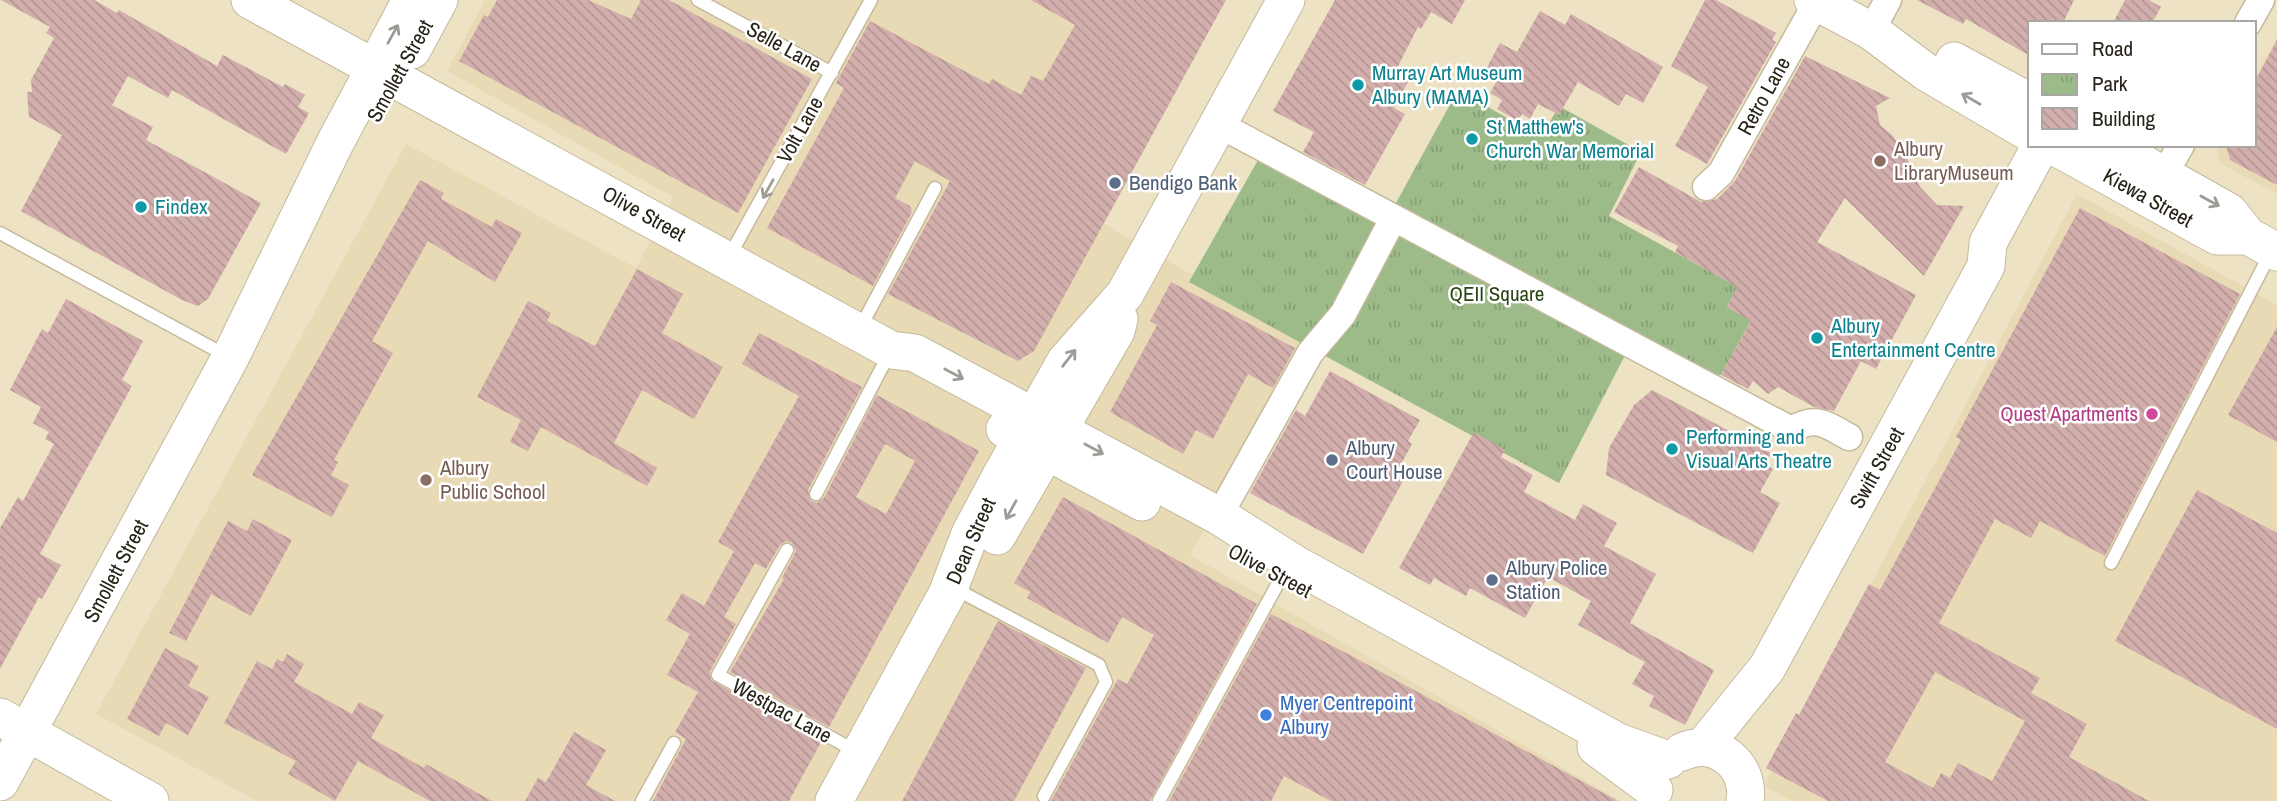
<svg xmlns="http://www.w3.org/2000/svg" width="2277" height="801" font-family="'Archivo Narrow',sans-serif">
	<defs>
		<pattern id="park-tufts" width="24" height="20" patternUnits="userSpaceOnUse" patternTransform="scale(1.75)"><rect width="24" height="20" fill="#9cbb89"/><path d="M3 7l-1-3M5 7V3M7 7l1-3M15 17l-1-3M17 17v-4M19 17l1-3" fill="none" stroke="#86a076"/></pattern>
		<pattern id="building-back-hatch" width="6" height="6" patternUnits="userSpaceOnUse" patternTransform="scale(1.75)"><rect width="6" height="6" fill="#d2aeac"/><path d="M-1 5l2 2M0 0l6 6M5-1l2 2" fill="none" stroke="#b49593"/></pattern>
	</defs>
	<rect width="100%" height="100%" fill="#ede2c4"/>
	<g fill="#e8dab4">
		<path d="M485,0h741l-122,224 206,118 -120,213 431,246h-1364l-161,-87 310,-570 230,124 37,-71 -226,-126z"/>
		<path d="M2277,37v157l-50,-27 -8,-7 -2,-10 1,-5h36v-67z"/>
		<path d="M2077,194l200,111v496h-485l-28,-15z"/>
	</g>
	<path fill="url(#park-tufts)" d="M1458,90l83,47 18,-31 82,46 -32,64 125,69 5,-2 -12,24 13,7 14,1 -33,60h-11l-75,-39 -76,147 -370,-201 82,-145 125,66z"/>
	<g fill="url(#building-back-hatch)" fill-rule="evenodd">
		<path d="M1,0h93l23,13 2,-3 98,56 6,-11 60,32 2,-3 20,11 -7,12 11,6 -23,41 -114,-64 -4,8 -40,-22 -16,29 41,22 -7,13 115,63 -53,96 -10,7 -16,-6 -161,-89 41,-76 -33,-18 -2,-25h5l-1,-12 23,-42 -8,-5 4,-6z"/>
		<path d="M497,0h91l43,19 10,-19h28l143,79 -74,134 -279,-152 25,-46 4,2z"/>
		<path d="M1031,0h195l-192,351 -16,10 -130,-67 62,-113 -35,-20 -20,37 15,8 2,6 -39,74 -106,-58 77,-140 -8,-5 34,-62 119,63 3,-5 29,16 10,-19 12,5 32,-56z"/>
		<path d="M1335,0h130l-13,24 -21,-12 -10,17 -3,-2 -23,45 14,8 -15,28 11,6 -40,71 -62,-33 11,-20 -41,-21z"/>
		<path d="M1705,0h11l60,33 -4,7 4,2 -69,122 -32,-18 33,-59 -37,-21z"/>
		<path d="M1917,0h157l-11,23h-33v33l-64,-37 -3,5z"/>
		<path d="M2125,0h24l12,7 -9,16h-39z"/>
		<path d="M1540,11l25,14 6,-11 92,53 -20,36 -17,-9 -7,12 -41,-24 -19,33 -21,-11 -8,15 -8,-5 -4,7 -21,-12 5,-9 -12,-7 8,-14 -13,-8 15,-28 17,9z"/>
		<path d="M2277,40v145l-47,-25 -4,-15h28v-62z"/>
		<path d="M1805,56l85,42 -14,8 4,19 13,11 15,24 12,27 17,18 27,1 -40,70 -79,-78 -28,44 99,53 -40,74 -15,-8 -27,50 -20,-4 -36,-20 -10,7 -15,-13 -5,8 -27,-14 30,-54 -24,-14 10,-20 -62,-35 3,-6 -64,-34 25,-45 62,35 16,-3 18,-18z"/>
		<path d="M420,180l24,13 -3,6 51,28 4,-8 26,14 -27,49 -67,-41 -56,100 21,12 -59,107 4,2 -7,13 18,10 -17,32 -80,-42z"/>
		<path d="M2080,208l160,86 -135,262 -65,-35 -9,17 -36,-19 -56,104 101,55 -9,15 56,31 -18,33 80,44h-321l-62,-33 30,-55 3,2 70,-131 11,6 81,-150 -5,-3zM1935,672l90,49 -33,60 -34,-18 -8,15 -9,-5 -8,15 -48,-26z"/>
		<path d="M637,269l46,25 -21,39 61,34 -29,52 -52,-29 -28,53 43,25 -10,18 -106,-59 -13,24 -18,-9 11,-22 -44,-23 51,-96 23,12 -4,8 48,25z"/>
		<path d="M1171,282l124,66 -22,40 -25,-14 -35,65 -17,-9 -13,24 -73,-42 47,-87 -7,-4z"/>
		<path d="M66,299l77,42 -21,39 10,6 -92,168 21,11 -19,34 -3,-2 -39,72v-141l18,-31 5,4 31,-57 -9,-5 4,-7 -16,-9 8,-16 -31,-17 32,-61 6,4z"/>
		<path d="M2277,327v115l-49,-27z"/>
		<path d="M759,333l103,54 -54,103 3,11 6,2 7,-5 53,-103 102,56 -150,276 -99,-55 54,-93 -2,-1 14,-27 -4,-8 -6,-2 -6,4 -14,24 -11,-6 -31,54 12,7 -26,47 1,9 110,62 -32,59h-136l33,-62 -11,-7 23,-40 -31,-17 23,-41 -24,-14 16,-27 22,13 30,-55 -16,-9 81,-146 -57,-32zM885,444l30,17 -29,53 -30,-17z"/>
		<path d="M1330,371l90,49 -12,21 4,3 -18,33 9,4 -40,73 -113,-61 46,-83 9,6z"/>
		<path d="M1652,390l119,63 -6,12 8,4 -13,23 20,11 -27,50 -147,-78 3,-27 25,-43z"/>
		<path d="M1474,432l31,18 -4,7 32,18 -9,17 51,28 8,-16 34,19 -13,23 52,28 -26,49 84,47 -29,55 -36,-19 5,-10 -22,-12 13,-22 -67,-37 13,-24 -43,-24 -23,41 -55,-30 -4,8 -32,-18 -4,7 -31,-17z"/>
		<path d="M2197,490l80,43v196l-162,-88z"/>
		<path d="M1063,497l194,107 -107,197h-99l67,-122 9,5 27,-49 -32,-18 -14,26 -81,-45 3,-6 -16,-9z"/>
		<path d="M253,519l39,21 -41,76 -40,-22 -25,47 -17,-8 59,-112 19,10z"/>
		<path d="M1271,614l79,41 268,146h-287l-47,-25 -13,25h-102z"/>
		<path d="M998,621l88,47 -72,133h-112z"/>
		<path d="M165,648l34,18 -11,20 21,11 -21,38 -22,-12 -7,13 -32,-17z"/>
		<path d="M287,654l17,10 -10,18 58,32 7,-12 25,13 -13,23 53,30 2,-4 66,37h-62l-72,-40 -23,40 -47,-27 8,-13 -72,-38 33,-62 15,8 5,-10 6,3z"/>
		<path d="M574,732l32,18 -20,35 29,16h-90l13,-23 8,4z"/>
	</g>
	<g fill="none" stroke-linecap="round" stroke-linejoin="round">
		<defs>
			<g id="lane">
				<path d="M698,0l134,73"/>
				<path d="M0,233l227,123"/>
				<path d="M729,257l142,-257"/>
				<path d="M859,330l76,-142"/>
				<path d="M816,494l74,-142"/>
				<path d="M787,550l-69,125 139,77"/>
				<path d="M2111,563l160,-311"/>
				<path d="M965,594l134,71 7,17 -62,114"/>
				<path d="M642,801l32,-58"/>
				<path d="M1159,801l123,-225"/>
			</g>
			<g id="street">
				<path d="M2248,23l13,-23"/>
				<path d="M1871,31l17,-31"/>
				<path d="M1218,124l573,306c25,-15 34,-6 58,7"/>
				<path d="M1706,187l15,-14 96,-171"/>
				<path d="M2156,189l25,-44"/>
				<path d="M1219,516l91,-163 33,-39 50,-95"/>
			</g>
			<g id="secondary">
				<path d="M250,0l641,350 24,3 304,163 76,48 323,178 50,18"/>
				<path d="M1813,0l58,31 55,41 104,61"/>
				<path d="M412,50l27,-50"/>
				<path d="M1954,61l76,41"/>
				<path d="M2052,145l165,91h31"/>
				<path d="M2110,145l119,67 19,24 29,16"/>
				<path d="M1005,429l137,73"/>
				<path d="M997,536l119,-205 3,-12"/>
				<path d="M0,717l150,84"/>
				<path d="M1596,747l58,43"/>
				<path d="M1703,747l64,-79 219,-402 2,-23 53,-98"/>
				<path d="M1682,752c34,-16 69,14 63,49"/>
				<path d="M0,782l230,-424 105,-215 76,-143"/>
				<path d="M834,801l113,-207 23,-60 33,-62 62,-110 60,-68 161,-294"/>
			</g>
		</defs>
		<use href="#lane" stroke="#c4ba9c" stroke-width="15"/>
		<use href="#street" stroke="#c4ba9c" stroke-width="29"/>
		<use href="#secondary" stroke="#c4ba9c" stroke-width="39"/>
		<use href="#lane" stroke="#fff" stroke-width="12"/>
		<use href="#street" stroke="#fff" stroke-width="26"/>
		<use href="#secondary" stroke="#fff" stroke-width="37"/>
	</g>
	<defs><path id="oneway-shaft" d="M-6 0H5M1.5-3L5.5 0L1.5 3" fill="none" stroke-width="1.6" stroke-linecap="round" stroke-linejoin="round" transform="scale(1.75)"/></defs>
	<g stroke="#9e9c97">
		<use href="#oneway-shaft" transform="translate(393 34) rotate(-61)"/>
		<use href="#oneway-shaft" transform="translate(1971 99) rotate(-150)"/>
		<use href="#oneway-shaft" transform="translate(768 189) rotate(119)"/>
		<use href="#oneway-shaft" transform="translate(2210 201) rotate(29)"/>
		<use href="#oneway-shaft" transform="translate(1069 358) rotate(-52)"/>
		<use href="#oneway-shaft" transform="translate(954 374) rotate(28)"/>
		<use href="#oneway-shaft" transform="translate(1094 449) rotate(28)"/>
		<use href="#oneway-shaft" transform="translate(1011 510) rotate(119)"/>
	</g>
	<g fill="#0f9aa8" stroke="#fff" stroke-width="2.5">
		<circle cx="1358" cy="85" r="7"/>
		<circle cx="1472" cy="139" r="7"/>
		<circle cx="141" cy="207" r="7"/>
		<circle cx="1817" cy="338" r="7"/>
		<circle cx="1672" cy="449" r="7"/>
	</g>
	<g fill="#8d6e63" stroke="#fff" stroke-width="2.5">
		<circle cx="1880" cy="161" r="7"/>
		<circle cx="426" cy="480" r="7"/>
	</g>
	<g fill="#5c6f8a" stroke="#fff" stroke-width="2.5">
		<circle cx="1115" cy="183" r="7"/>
		<circle cx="1332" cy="460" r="7"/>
		<circle cx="1492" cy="580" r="7"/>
	</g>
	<circle fill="#d1479c" stroke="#fff" stroke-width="2.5" cx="2152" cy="414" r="7"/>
	<circle fill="#3f7fe0" stroke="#fff" stroke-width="2.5" cx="1266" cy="715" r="7"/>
	<g text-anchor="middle" stroke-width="5" stroke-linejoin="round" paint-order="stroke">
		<g font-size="21" fill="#272317" stroke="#fff">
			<text transform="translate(784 47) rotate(29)" y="7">Selle Lane</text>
			<text transform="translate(400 71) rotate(-61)" y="7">Smollett Street</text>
			<text transform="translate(1764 96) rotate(-61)" y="7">Retro Lane</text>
			<text transform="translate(800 130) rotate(-61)" y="7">Volt Lane</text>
			<text transform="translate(2148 198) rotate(29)" y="7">Kiewa Street</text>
			<text transform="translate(644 214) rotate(29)" y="7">Olive Street</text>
			<text transform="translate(1877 468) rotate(-61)" y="7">Swift Street</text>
			<text transform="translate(971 541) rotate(-66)" y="7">Dean Street</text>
			<text transform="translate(116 571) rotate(-62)" y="7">Smollett Street</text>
			<text transform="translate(1270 571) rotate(28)" y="7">Olive Street</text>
			<text transform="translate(782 711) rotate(29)" y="7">Westpac Lane</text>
		</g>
		<g font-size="21" fill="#0d838f" stroke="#fff" text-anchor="start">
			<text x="1372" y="80">Murray Art Museum<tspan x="1372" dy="24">Albury (MAMA)</tspan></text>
			<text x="1486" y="134">St Matthew's<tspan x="1486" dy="24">Church War Memorial</tspan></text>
			<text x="155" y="214">Findex</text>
			<text x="1831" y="333">Albury<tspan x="1831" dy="24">Entertainment Centre</tspan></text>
			<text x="1686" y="444">Performing and<tspan x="1686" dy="24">Visual Arts Theatre</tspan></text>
		</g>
		<g font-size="21" fill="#785e54" stroke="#fff" text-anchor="start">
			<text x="1894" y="156">Albury<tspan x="1894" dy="24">LibraryMuseum</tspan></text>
			<text x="440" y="475">Albury<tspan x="440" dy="24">Public School</tspan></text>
		</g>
		<g font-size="21" fill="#4e5e75" stroke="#fff" text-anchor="start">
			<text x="1129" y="190">Bendigo Bank</text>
			<text x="1346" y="455">Albury<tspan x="1346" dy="24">Court House</tspan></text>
			<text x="1506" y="575">Albury Police<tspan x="1506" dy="24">Station</tspan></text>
		</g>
		<g font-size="21" fill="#2a4514" stroke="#fff">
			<text x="1497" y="301">QEII Square</text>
		</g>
		<g font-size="21" fill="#b23c85" stroke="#fff" text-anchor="end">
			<text x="2138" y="421">Quest Apartments</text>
		</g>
		<g font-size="21" fill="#366cbe" stroke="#fff" text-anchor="start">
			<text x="1280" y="710">Myer Centrepoint<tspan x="1280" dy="24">Albury</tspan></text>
		</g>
	</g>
	<rect x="2028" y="21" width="228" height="126" fill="#ffffff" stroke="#a9a7a2" stroke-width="2"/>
	<rect x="2042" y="44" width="35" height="10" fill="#ffffff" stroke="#a9a7a2" stroke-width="2"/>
	<text x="2092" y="56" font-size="21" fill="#272317">Road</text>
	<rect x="2042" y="74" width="35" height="21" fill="url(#park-tufts)" stroke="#a9a7a2" stroke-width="2"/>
	<text x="2092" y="91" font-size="21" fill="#272317">Park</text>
	<rect x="2042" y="108" width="35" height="21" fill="url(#building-back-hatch)" stroke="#a9a7a2" stroke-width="2"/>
	<text x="2092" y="126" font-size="21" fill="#272317">Building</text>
</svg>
